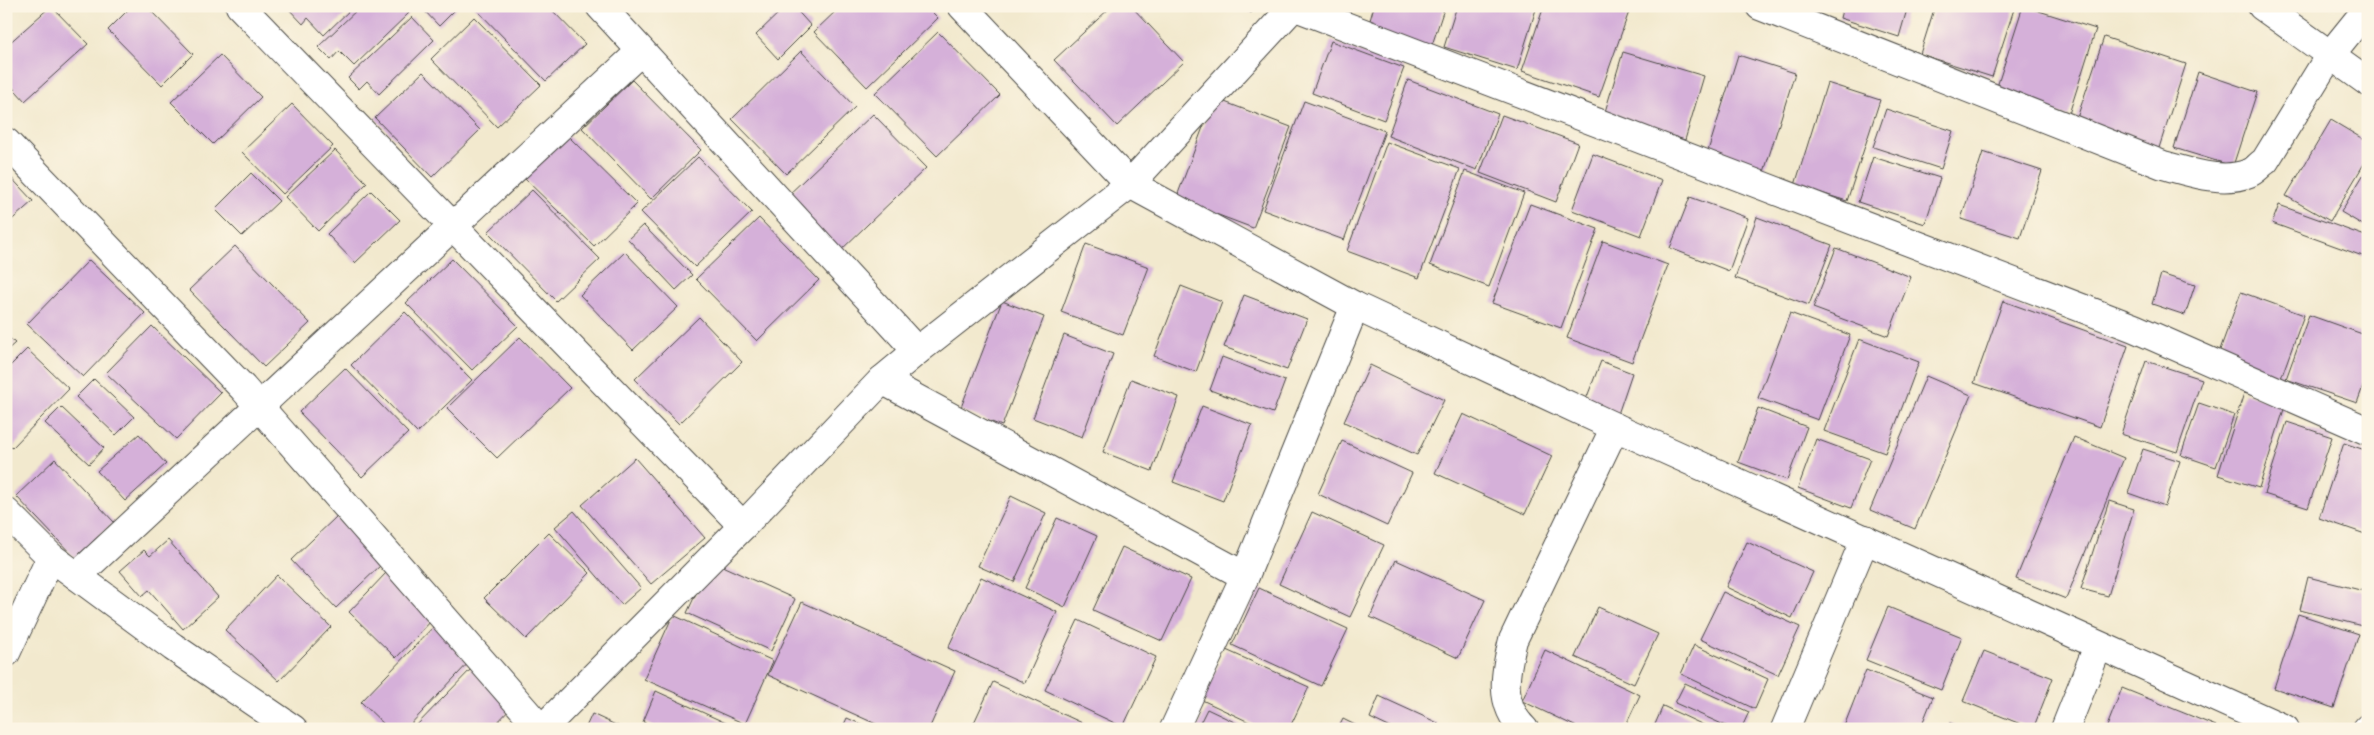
<svg xmlns="http://www.w3.org/2000/svg" width="2374" height="735" font-family="'Old Standard TT',serif">
	<rect width="100%" height="100%" fill="#fcf5e5"/>
	<filter id="ink" filterUnits="userSpaceOnUse"><feTurbulence type="fractalNoise" baseFrequency=".02" numOctaves="2"/><feDisplacementMap in="SourceGraphic" scale="10" xChannelSelector="R" yChannelSelector="G"/><feConvolveMatrix kernelMatrix="1 2 1 2 8 2 1 2 1" color-interpolation-filters="sRGB"/></filter>
	<filter id="wash" filterUnits="userSpaceOnUse"><feTurbulence type="fractalNoise" baseFrequency=".0096" numOctaves="4" result="noise"/><feDisplacementMap in="SourceGraphic" scale="20" xChannelSelector="R" yChannelSelector="G"/><feGaussianBlur stdDeviation="1.12" result="paint"/><feColorMatrix in="noise" values="0 0 0 0 0 0 0 0 0 0 0 0 0 0 0 0 0 1.4 0 .05"/><feComposite in="paint" operator="in"/></filter>
	<g filter="url(#wash)">
		<rect width="100%" height="100%" fill="#f2e9ce"/>
		<g id="blocks">
			<g fill="#d5b0d9">
				<path d="M51,6l37,38 -63,57 -19,-21v-34z"/>
				<path d="M132,6h14l47,48 -31,31 -54,-55z"/>
				<path d="M286,6h68l-30,29 -16,-17 -5,6z"/>
				<path d="M361,6h41l7,7 -55,53 -15,-15 -8,9 -13,-13z"/>
				<path d="M420,6h39l-20,20z"/>
				<path d="M473,6h75l37,38 -39,37z"/>
				<path d="M786,6h7l18,20 -33,33 -22,-24z"/>
				<path d="M841,6h85l12,12 -71,69 -53,-55z"/>
				<path d="M1112,6h19l53,56 -67,64 -63,-66z"/>
				<path d="M1243,6h14l-6,7z"/>
				<path d="M1374,6h71l-15,45 -63,-20z"/>
				<path d="M1457,6h80l-20,64 -73,-23z"/>
				<path d="M1544,6h87l-32,91 -77,-26z"/>
				<path d="M1843,6h65l-9,31 -59,-19z"/>
				<path d="M1935,6h80l-23,71 -72,-23z"/>
				<path d="M2023,6l73,23 -28,88 -73,-24z"/>
				<path d="M412,17l22,23 -55,54 -12,-13 -8,8 -11,-11z"/>
				<path d="M474,17l67,68 -44,42 -66,-68z"/>
				<path d="M938,32l62,63 -63,61 -62,-63z"/>
				<path d="M2104,37l82,27 -28,87 -83,-27z"/>
				<path d="M1331,41l73,27 -20,52 -72,-27z"/>
				<path d="M801,51l54,56 -69,67 -54,-55z"/>
				<path d="M1623,52l81,24 -19,64 -81,-25z"/>
				<path d="M220,55l41,42 -48,47 -42,-42z"/>
				<path d="M1738,55l57,18 -31,99 -57,-18z"/>
				<path d="M423,72l57,58 -48,47 -57,-59z"/>
				<path d="M2198,72l59,20 -24,74 -59,-18z"/>
				<path d="M632,80l69,70 -50,49 -69,-71z"/>
				<path d="M1408,80l90,34 -21,56 -89,-34z"/>
				<path d="M1827,83l53,17 -33,101 -52,-16z"/>
				<path d="M1214,98l77,29 -38,101 -77,-29z"/>
				<path d="M1304,101l81,30 -41,109 -81,-30z"/>
				<path d="M292,104l41,42 -50,48 -41,-42z"/>
				<path d="M1886,109l67,22 -12,38 -68,-22z"/>
				<path d="M873,114l53,54 -88,85 -53,-55z"/>
				<path d="M1502,115l76,28 -22,59 -76,-29z"/>
				<path d="M2331,120l37,22v15l-38,64 -44,-25z"/>
				<path d="M567,135l70,69 -43,42 -71,-69z"/>
				<path d="M1387,142l73,27 -41,109 -72,-27z"/>
				<path d="M335,150l32,33 -49,48 -33,-34z"/>
				<path d="M1983,152l59,19 -22,67 -59,-19z"/>
				<path d="M1593,154l69,26 -21,56 -69,-26z"/>
				<path d="M698,157l54,55 -57,55 -54,-55z"/>
				<path d="M1873,157l67,21 -15,46 -67,-22z"/>
				<path d="M2368,167v61l-27,-16z"/>
				<path d="M1465,171l59,22 -35,94 -59,-22z"/>
				<path d="M6,172l27,29 -27,24z"/>
				<path d="M251,173l28,28 -37,35 -27,-27z"/>
				<path d="M532,190l68,69 -44,42 -68,-69z"/>
				<path d="M371,191l29,29 -45,43 -28,-29z"/>
				<path d="M1690,197l58,21 -19,53 -59,-23z"/>
				<path d="M1530,204l68,25 -37,99 -69,-25z"/>
				<path d="M2279,205l89,32v21l-96,-35z"/>
				<path d="M1757,217l75,28 -23,60 -74,-27z"/>
				<path d="M759,218l60,62 -62,61 -61,-62z"/>
				<path d="M643,225l49,50 -16,15 -48,-51z"/>
				<path d="M1603,241l65,24 -36,97 -65,-24z"/>
				<path d="M1086,244l63,23 -26,68 -62,-23z"/>
				<path d="M235,246l75,77 -46,44 -75,-77z"/>
				<path d="M1836,248l75,29 -23,59 -75,-28z"/>
				<path d="M625,252l53,55 -45,43 -53,-55z"/>
				<path d="M452,259l66,67 -46,44 -66,-67z"/>
				<path d="M89,260l56,53 -62,64 -56,-53z"/>
				<path d="M2161,274l34,11 -10,30 -33,-11z"/>
				<path d="M1181,286l41,16 -26,70 -42,-16z"/>
				<path d="M2241,292l63,23 -24,66 -63,-23z"/>
				<path d="M1244,295l63,24 -20,51 -63,-23z"/>
				<path d="M1002,301l42,16 -42,109 -42,-16z"/>
				<path d="M2003,301l125,45 -28,81 -126,-44z"/>
				<path d="M405,312l67,68 -55,53 -66,-68z"/>
				<path d="M1790,313l60,22 -32,85 -60,-22z"/>
				<path d="M2309,315l59,21v37l-11,30 -71,-24z"/>
				<path d="M699,317l43,45 -63,62 -44,-45z"/>
				<path d="M152,326l69,67 -45,46 -70,-66z"/>
				<path d="M6,335l9,8 -9,8z"/>
				<path d="M1064,335l49,19 -31,83 -49,-19z"/>
				<path d="M520,337l50,51 -73,70 -50,-50z"/>
				<path d="M1859,339l60,23 -34,91 -61,-22z"/>
				<path d="M27,349l42,40 -57,59 -6,-5v-73z"/>
				<path d="M1222,357l63,24 -12,32 -63,-23z"/>
				<path d="M1601,361l31,12 -16,47 -33,-13z"/>
				<path d="M2146,361l56,18 -25,73 -56,-18z"/>
				<path d="M1370,365l74,35 -27,55 -73,-33z"/>
				<path d="M345,368l63,65 -46,44 -63,-65z"/>
				<path d="M1926,376l45,19 -56,134 -45,-19z"/>
				<path d="M94,379l40,38 -18,18 -40,-38z"/>
				<path d="M1131,379l48,18 -27,74 -49,-19z"/>
				<path d="M2244,393l41,13 -26,82 -41,-13z"/>
				<path d="M2199,403l35,12 -18,52 -35,-12z"/>
				<path d="M1202,406l50,19 -29,76 -50,-19z"/>
				<path d="M61,407l43,41 -15,16 -44,-41z"/>
				<path d="M1758,408l49,19 -20,53 -49,-18z"/>
				<path d="M1463,414l89,42 -27,58 -90,-41z"/>
				<path d="M2287,422l45,15 -24,71 -44,-14z"/>
				<path d="M139,434l27,30 -41,37 -28,-30z"/>
				<path d="M2074,437l50,21 -58,141 -50,-20z"/>
				<path d="M1816,439l54,20 -19,49 -53,-20z"/>
				<path d="M1342,441l70,32 -25,53 -69,-32z"/>
				<path d="M2344,443l24,8v84l-49,-17z"/>
				<path d="M2143,449l37,12 -15,45 -37,-13z"/>
				<path d="M635,458l70,80 -54,46 -69,-79z"/>
				<path d="M55,459l59,63 -39,36 -59,-62z"/>
				<path d="M1011,496l35,17 -32,69 -36,-16z"/>
				<path d="M2109,501l25,8 -26,87 -27,-7z"/>
				<path d="M574,511l67,77 -19,17 -67,-78z"/>
				<path d="M1312,512l72,33 -34,72 -71,-33z"/>
				<path d="M336,517l46,47 -46,44 -45,-48z"/>
				<path d="M1057,518l40,18 -32,71 -40,-19z"/>
				<path d="M549,533l41,40 -64,66 -42,-41z"/>
				<path d="M168,540l50,57 -35,32 -34,-39 -7,6 -22,-25 24,-21 6,6z"/>
				<path d="M1747,542l66,30 -21,46 -66,-31z"/>
				<path d="M1122,547l69,32 -29,62 -69,-31z"/>
				<path d="M1396,560l89,40 -27,58 -88,-41z"/>
				<path d="M711,561l84,38 -24,52 -84,-38z"/>
				<path d="M386,573l48,45 -38,40 -47,-46z"/>
				<path d="M277,575l54,52 -52,54 -54,-51z"/>
				<path d="M981,577l76,35 -32,71 -77,-35z"/>
				<path d="M2308,577l60,15v9l-6,25 -62,-16z"/>
				<path d="M1259,588l89,41 -27,57 -89,-41z"/>
				<path d="M1723,592l77,35 -22,48 -78,-36z"/>
				<path d="M802,602l153,69 -26,58h-42l-119,-54z"/>
				<path d="M1598,607l60,27 -24,50 -59,-27z"/>
				<path d="M1888,607l74,30 -21,53 -75,-30z"/>
				<path d="M2298,614l61,20 -25,74 -60,-20z"/>
				<path d="M673,615l100,46 -28,63 -101,-45z"/>
				<path d="M1078,620l78,37 -33,70 -78,-37z"/>
				<path d="M437,623l36,35 -67,71h-17l-28,-27z"/>
				<path d="M1694,645l74,34 -13,30 -74,-35z"/>
				<path d="M1226,650l83,37 -20,42h-25l-62,-29z"/>
				<path d="M1545,650l95,45 -16,34h-43l-59,-28z"/>
				<path d="M1984,651l69,27 -20,51 -70,-28z"/>
				<path d="M475,665l40,39 -24,25h-78z"/>
				<path d="M1866,670l67,27 -13,32h-77z"/>
				<path d="M993,682l98,45 -1,2h-119z"/>
				<path d="M1685,683l64,29 -8,17h-8l-58,-26z"/>
				<path d="M2122,688l94,38 -1,3h-109z"/>
				<path d="M656,691l83,38h-81l-15,-7z"/>
				<path d="M1379,696l59,27 -2,6h-43l-23,-11z"/>
				<path d="M1663,706l49,23h-59z"/>
				<path d="M1207,709l42,20h-52z"/>
				<path d="M592,714l28,13v2h-35z"/>
				<path d="M847,718l25,11h-30z"/>
				<path d="M1343,719l20,10h-25z"/>
				<path d="M1950,723l15,6h-17z"/>
			</g>
		</g>
	</g>
	<g filter="url(#ink)">
		<use href="#blocks" fill-opacity="0" stroke="#494843" stroke-width="1"/>
		<g fill="none" stroke-linecap="round" stroke-linejoin="round">
			<defs>
				<g id="minor">
					<path d="M240,6l503,520"/>
					<path d="M962,6l168,178 225,122 260,121 670,302"/>
					<path d="M1293,6l841,322 234,103"/>
					<path d="M1760,6l403,159c27,7 59,19 86,8 6,-2 11,-9 16,-12l65,-106 38,-47"/>
					<path d="M2262,6l106,76"/>
					<path d="M6,142l237,246 298,341"/>
					<path d="M917,351l213,-167 164,-178"/>
					<path d="M882,380l363,196"/>
					<path d="M6,512l45,45 122,90 120,82"/>
					<path d="M77,576l564,-525"/>
					<path d="M6,653l45,-96"/>
					<path d="M542,729l201,-203 139,-146 35,-29 -317,-345"/>
					<path d="M1174,729l71,-153 110,-270"/>
					<path d="M1524,729c-26,-25 -19,-57 -11,-89l102,-213"/>
					<path d="M1785,729l80,-190"/>
					<path d="M2065,729l33,-83"/>
					<path d="M2367,729l1,-1"/>
				</g>
			</defs>
			<use href="#minor" stroke="#494843" stroke-width="30"/>
			<use href="#minor" stroke="#fff" stroke-width="28"/>
		</g>
	</g>
	<rect width="2374" height="735" fill="none" stroke="#fcf5e5" stroke-width="25"/>
</svg>
